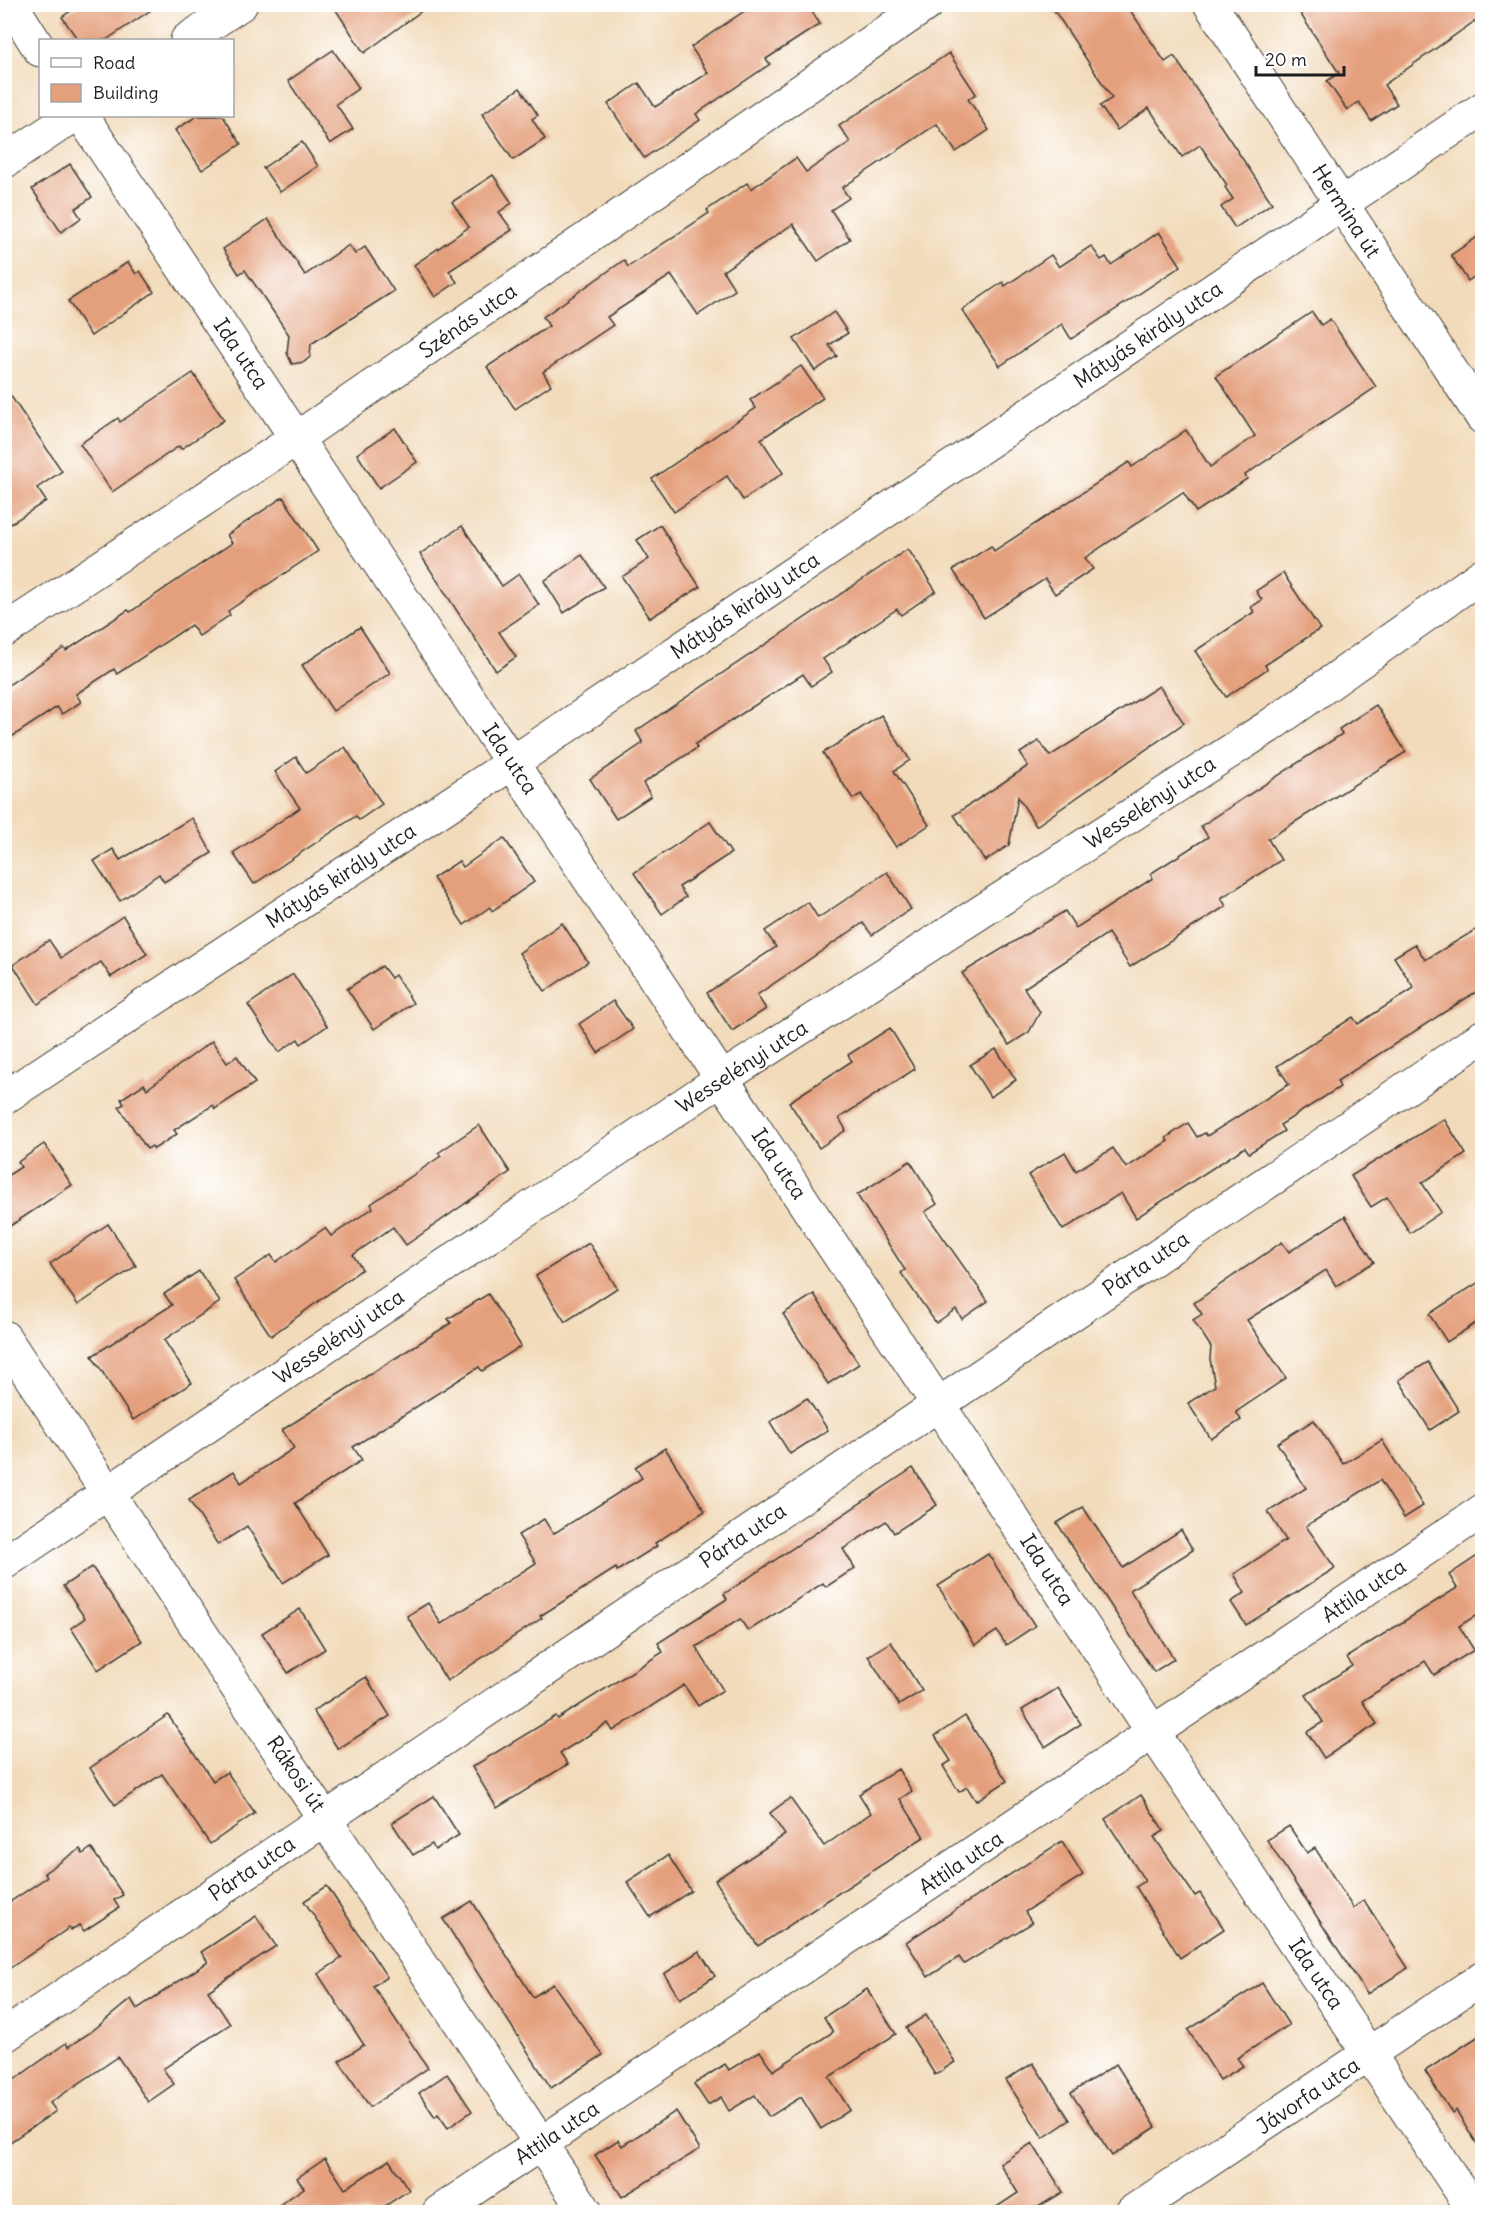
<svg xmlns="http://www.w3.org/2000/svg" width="1487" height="2217" font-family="Delius,sans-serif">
	<rect width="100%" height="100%" fill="#fff"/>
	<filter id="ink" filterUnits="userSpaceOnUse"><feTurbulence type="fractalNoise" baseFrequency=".0167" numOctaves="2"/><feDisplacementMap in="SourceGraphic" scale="12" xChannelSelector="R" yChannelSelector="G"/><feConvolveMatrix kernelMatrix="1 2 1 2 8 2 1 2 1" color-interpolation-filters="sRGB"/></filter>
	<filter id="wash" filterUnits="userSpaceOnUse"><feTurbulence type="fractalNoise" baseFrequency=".008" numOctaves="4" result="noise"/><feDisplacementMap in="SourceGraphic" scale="24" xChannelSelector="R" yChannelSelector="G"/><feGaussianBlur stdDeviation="1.35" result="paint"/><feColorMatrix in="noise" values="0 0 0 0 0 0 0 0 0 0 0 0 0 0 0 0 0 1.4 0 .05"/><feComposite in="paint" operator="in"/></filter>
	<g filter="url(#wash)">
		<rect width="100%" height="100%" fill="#f2dbbb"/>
		<g id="blocks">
			<g fill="#e49f7b">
				<path d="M81,4h79l-54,36h-28l-16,-23z"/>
				<path d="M332,4h99l-67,49z"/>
				<path d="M755,4h52l13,20 -54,35 4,5 -74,50 4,6 -56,38 -36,-54 31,-21 16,24 53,-34 -17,-26z"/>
				<path d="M1050,4h76l39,58 9,-6 98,147 -37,25 -14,-21 12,-8 -8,-12 2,-2 -27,-40 -18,12 -33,-49 -32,22 -17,-24 12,-8z"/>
				<path d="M1294,4h188v12l-98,69 13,19 -26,17 -12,-19 -12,8 -20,-29 12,-8z"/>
				<path d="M333,50l26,38 -23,16 17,25 -23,15 -42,-63z"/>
				<path d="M949,53l27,41 -8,5 21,31 -33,22 -19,-28 -95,64 7,10 -18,12 19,29 -32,22 -25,-37 -70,47 12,19 -37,25 -27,-40 -64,42 6,8 -70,47 8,13 -36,24 -28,-42 62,-41 -6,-9 81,-57 4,7 81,-54 -2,-3 40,-27 4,6 45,-31 10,14 44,-30 -11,-16z"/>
				<path d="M520,88l18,27 -6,4 13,20 -32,21 -31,-46z"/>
				<path d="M197,116h26l18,28 -39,26 -27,-40z"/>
				<path d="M302,142l16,24 -38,26 -17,-24z"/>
				<path d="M70,164l22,33 -17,12 6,9 -20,14 -29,-43z"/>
				<path d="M493,175l19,28 -13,9 13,18 -63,41 8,11 -22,15 -21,-32 55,-38 -17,-25z"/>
				<path d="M268,219l37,56 44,-30 6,9 10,-7 29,44 -83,53 -1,13 -6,5 -12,2 -5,-11 2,-18 -44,-65 -6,4 -16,-25z"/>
				<path d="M1159,232l22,34 -110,73 -9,-15 -62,42 -38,-56 41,-28 2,4 46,-31 8,12 32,-21 10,14 5,-3 5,8z"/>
				<path d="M1482,234v37l-14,10 -17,-26z"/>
				<path d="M128,262l8,12 4,-3 14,21 -63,44 -23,-35z"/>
				<path d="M834,312l14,21 -19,12 8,11 -22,15 -21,-32z"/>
				<path d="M1312,312l9,13 9,-6 46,68 -131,88 2,4 -51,33 -13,-20 -98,66 8,11 -38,25 -10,-15 -61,39 -31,-48 38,-24 3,5 135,-89 3,5 54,-37 24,37 45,-31 -39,-60z"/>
				<path d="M801,366l22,32 -62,41 22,34 -40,27 -16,-24 -53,36 -22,-33 104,-71 -6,-8z"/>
				<path d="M193,373l31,47 -43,29 -2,-3 -67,46 -32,-48 38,-26 2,4z"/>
				<path d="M4,386l58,85 -25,17 9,13 -42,27z"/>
				<path d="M395,428l22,34 -38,26 -22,-34z"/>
				<path d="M283,497l35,54 -90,60 2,4 -31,21 -8,-11 -74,49 -3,-5 -38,25 5,8 -19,12 -5,-7 -53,35v-54l60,-40 2,3 62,-41 2,2 102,-69 -5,-8z"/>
				<path d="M660,525l40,62 -50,31 -28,-41 27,-18 -12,-19z"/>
				<path d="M462,526l40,60 17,-12 20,31 -40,27 17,25 -20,14 -76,-117z"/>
				<path d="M908,549l28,42 -35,24 -4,-6 -74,50 9,13 -21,14 -8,-12 -108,70 2,4 -54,35 8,13 -35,23 -26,-40 53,-36 -7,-12z"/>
				<path d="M582,555l22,32 -40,26 -20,-32z"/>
				<path d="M1283,573l37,56 -55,36 2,4 -41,28 -31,-46 59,-39 -3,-5 11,-7 -6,-9z"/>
				<path d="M360,627l30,46 -57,38 -31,-46z"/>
				<path d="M1159,686l25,37 -148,103 -18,-29 -9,48 -24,16 -31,-46 74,-49 -8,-13 19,-12 11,15z"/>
				<path d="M1376,705l30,47 -138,87 13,21 -60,38 5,8 -96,61 -22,-34 -84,55 16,24 -11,20 -20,13 -47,-72 103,-62 11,17 77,-50 -3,-4 58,-37 -7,-11 141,-92 -3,-5z"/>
				<path d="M881,715l29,45 -16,11 35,54 -33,22 -35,-53 -8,5 -30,-46z"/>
				<path d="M345,747l37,57 -23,16 -3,-4 -102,68 -21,-31 67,-45 -25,-36 21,-15 10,16z"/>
				<path d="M192,818l20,35 -48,29 -5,-8 -39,27 -26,-40 19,-12 7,11z"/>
				<path d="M710,822l21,31 -52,34 7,10 -24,17 -28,-41z"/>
				<path d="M504,838l30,44 -42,29 -2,-4 -26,18 -31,-47 26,-17 4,6z"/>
				<path d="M887,872l24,37 -39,26 -9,-12 -106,72 9,14 -34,22 -25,-38 69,-46 -11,-16 43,-29 10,16z"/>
				<path d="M123,916l24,38 -36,23 -10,-15 -63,42 -25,-39 36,-25 12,18z"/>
				<path d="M562,923l26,39 -43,29 -26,-38z"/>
				<path d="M1482,926v62l-145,93 3,6 -60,38 4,6 -35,22 -4,-6 -109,71 -15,-25 -58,37 -35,-55 37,-23 11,19 37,-23 13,20 42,-27 -2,-3 22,-15 9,14 8,-4 2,3 82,-52 -12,-18 76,-49 5,7 56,-36 -20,-31 21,-13 10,16z"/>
				<path d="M382,966l9,12 4,-3 18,28 -39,26 -27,-40z"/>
				<path d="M293,974l34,52 -26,18 -3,-5 -19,13 -31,-47z"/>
				<path d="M613,1001l20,28 -35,24 -19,-29z"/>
				<path d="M890,1028l25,41 -76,49 7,12 -27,18 -30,-46 63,-41 -4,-6z"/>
				<path d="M212,1041l15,22 10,-7 18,27 -40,26 -2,-4 -39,25 3,4 -23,15 -2,-3 -5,3 -28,-42 5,-3 -3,-5 23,-15 3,5z"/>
				<path d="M996,1049l20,31 -26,17 -20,-32z"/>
				<path d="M1444,1119l22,35 -44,29 19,29 -31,21 -23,-36 -16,10 -20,-31z"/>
				<path d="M479,1125l31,47 -104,73 -13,-18 -40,28 9,14 -91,67 -37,-56 37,-25 5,7 49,-34 6,8 42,-28 -2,-4 70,-48 -3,-3z"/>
				<path d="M44,1144l28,41 -68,45v-52l17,-11 -3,-5z"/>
				<path d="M910,1161l27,43 -12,8 63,89 -26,18 -6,-10 -20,14 -35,-50 4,-3 -48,-75z"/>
				<path d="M1345,1216l29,46 -38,24 -10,-16 -79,50 39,58 -50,34 5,8 -30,19 -23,-36 27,-17 -5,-27 1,-12 -18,-27 9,-6 -8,-11 88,-61 7,10z"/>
				<path d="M108,1224l28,42 -58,39 -28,-41z"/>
				<path d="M589,1243l28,45 -52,34 -29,-46z"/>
				<path d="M199,1271l21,31 -56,38 28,43 -59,37 -41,-64 80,-51 -8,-11z"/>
				<path d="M1482,1280v39l-35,23 -18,-28z"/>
				<path d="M488,1294l33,52 -39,25 -3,-4 -126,80 9,13 -67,43 33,52 -45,28 -36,-57 -29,19 -29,-45 45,-29 7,12 53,-35 -12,-18 169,-107 -3,-4z"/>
				<path d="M814,1294l45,70 -31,20 -45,-70z"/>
				<path d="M1428,1362l31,49 -29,19 -31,-50z"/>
				<path d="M807,1398l21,32 -38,24 -20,-32z"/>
				<path d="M1314,1420l29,44 39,-24 41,66 -19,12 -24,-38 -74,46 29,42 -89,57 -15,-23 14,-9 -11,-19 52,-34 -18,-28 38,-24 -29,-45z"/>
				<path d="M665,1448l40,63 -50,32 2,3 -40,25 -1,-3 -76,48 2,2 -95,63 -40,-65 21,-13 13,21 95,-61 -18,-28 26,-16 9,15 89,-56 -7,-11z"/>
				<path d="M913,1468l24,37 -43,28 -8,-12 -43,28 12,19 -29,19 -3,-4 -75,48 -8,-12 -44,28 27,43 -25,16 -14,-21 -71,46 -5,-8 -48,30 8,11 -71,44 -25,-41 84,-51 2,3 105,-67 -5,-9 69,-44 -3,-5z"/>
				<path d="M1083,1507l40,61 58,-38 12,20 -63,40 44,69 -20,13 -97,-149z"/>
				<path d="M1482,1553v75l-7,-12 -16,10 15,24 -40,25 -9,-14 -63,40 15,23 -53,34 -17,-26 16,-10 -17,-27 46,-29 -5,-9 110,-69 -8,-13z"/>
				<path d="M988,1554l47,72 -29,19 -9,-14 -22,14 -37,-59z"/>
				<path d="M92,1567l50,74 -44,29 -27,-42 14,-10 -22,-32z"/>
				<path d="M300,1609l25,40 -37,24 -26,-40z"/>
				<path d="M891,1642l31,49 -23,14 -31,-49z"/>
				<path d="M366,1677l24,39 -52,33 -25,-38z"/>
				<path d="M1058,1688l23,36 -36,23 -23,-37z"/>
				<path d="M168,1715l45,66 14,-9 28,41 -45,31 -48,-70 -47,31 -25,-37z"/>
				<path d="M965,1716l42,65 -31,20 -9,-14 -8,5 -16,-26 8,-5 -16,-25z"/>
				<path d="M898,1769l14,22 -12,8 24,38 -166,109 -43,-66 70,-45 -15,-22 20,-15 34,48 47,-33 -12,-19z"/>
				<path d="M1141,1795l23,36 -10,6 41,59 5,-3 24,36 -44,29 -44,-71 9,-6 -40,-62z"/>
				<path d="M434,1796l25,39 -24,15 -3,-6 -19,11 -21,-32z"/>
				<path d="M1289,1826l18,27 8,-5 38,60 11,-8 44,68 -41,26 -100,-154z"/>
				<path d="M1062,1841l21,34 -58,37 7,11 -68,41 -5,-7 -31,20 -22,-35z"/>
				<path d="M91,1848l32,47 -9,5 5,8 -35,23 -5,-6 -8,5 -2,-2 -65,44v-66l43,-29 -3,-4 36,-24 3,5z"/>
				<path d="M668,1855l23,36 -41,26 -23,-35z"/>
				<path d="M327,1886l60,91 -14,9 55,82 -58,39 -31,-46 25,-16 -46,-71 24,-16 -38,-57z"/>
				<path d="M472,1901l61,96 20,-13 50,71 -52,33 -108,-169z"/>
				<path d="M256,1916l20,30 -68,45 22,33 -67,45 11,15 -26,18 -30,-45 -68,46 6,8 -52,35v-59l62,-44 2,4 23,-15 40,-33 6,10 71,-47 -7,-10z"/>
				<path d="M699,1951l16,25 -35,23 -16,-25z"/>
				<path d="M1262,1983l27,42 -52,33 6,8 -23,14 -32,-50z"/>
				<path d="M867,1989l29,45 -67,43 21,33 -29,19 -20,-32 -32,20 -14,-22 -26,16 -8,-14 -13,8 -14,-21 31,-20 4,6 31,-19 13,20 60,-39 -9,-15z"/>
				<path d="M926,2015l29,47 -20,13 -29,-47z"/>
				<path d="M1482,2034v118l-26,-42 -4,3 -27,-42z"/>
				<path d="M1033,2063l37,57 -27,18 -37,-58z"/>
				<path d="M1116,2064l40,63 -44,29 -41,-63z"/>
				<path d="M447,2074l25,37 -24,17 -10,-14 -3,3 -16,-24z"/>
				<path d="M676,2111l24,38 -78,48 -27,-42 23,-15 4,6z"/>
				<path d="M1032,2143l31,49 -33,20h-41l29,-19 -18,-29z"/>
				<path d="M325,2159l20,30 44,-29 20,30 -33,22h-107l35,-24 -7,-10z"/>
			</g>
		</g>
	</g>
	<g filter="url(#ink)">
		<use href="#blocks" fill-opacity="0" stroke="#3c3934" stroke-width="1.5"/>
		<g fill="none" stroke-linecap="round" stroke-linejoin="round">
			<defs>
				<g id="minor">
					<path d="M11,4l29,46"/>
					<path d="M1210,4l272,413"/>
					<path d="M187,40l54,-36"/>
					<path d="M82,116l856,1288 216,330 321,478"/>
					<path d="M4,162l69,-46"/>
					<path d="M4,631l293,-193 630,-434"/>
					<path d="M4,1098l508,-335 970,-654"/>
					<path d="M4,1563l719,-485 545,-351 214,-152"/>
					<path d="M4,2036l1478,-999"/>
					<path d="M439,2212l1043,-701"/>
					<path d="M1132,2212l350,-234"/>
				</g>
				<path id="major" d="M4,1337l582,875"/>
			</defs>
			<use href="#minor" stroke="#3c3934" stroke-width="35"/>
			<use href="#major" stroke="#3c3934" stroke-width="35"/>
			<use href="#minor" stroke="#fff" stroke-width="33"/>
			<use href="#major" stroke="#fff" stroke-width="33"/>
		</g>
	</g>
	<g text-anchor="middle" stroke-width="4.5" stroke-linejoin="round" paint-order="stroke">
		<g font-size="21" fill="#1c1c1c" stroke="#fff">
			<text transform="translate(1346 211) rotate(57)" y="7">Hermina út</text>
			<text transform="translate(468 321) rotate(-35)" y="7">Szénás utca</text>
			<text transform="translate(1148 335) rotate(-34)" y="7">Mátyás király utca</text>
			<text transform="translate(241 354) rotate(56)" y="7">Ida utca</text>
			<text transform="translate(745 606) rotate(-34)" y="7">Mátyás király utca</text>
			<text transform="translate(510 759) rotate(56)" y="7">Ida utca</text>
			<text transform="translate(1150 803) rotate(-33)" y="7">Wesselényi utca</text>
			<text transform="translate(341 876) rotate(-33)" y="7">Mátyás király utca</text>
			<text transform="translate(742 1067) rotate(-33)" y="7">Wesselényi utca</text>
			<text transform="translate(779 1164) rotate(56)" y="7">Ida utca</text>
			<text transform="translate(1146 1264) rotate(-34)" y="7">Párta utca</text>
			<text transform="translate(339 1337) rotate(-34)" y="7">Wesselényi utca</text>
			<text transform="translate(743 1536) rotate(-34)" y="7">Párta utca</text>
			<text transform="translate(1047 1570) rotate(57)" y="7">Ida utca</text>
			<text transform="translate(1364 1591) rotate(-34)" y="7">Attila utca</text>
			<text transform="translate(296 1774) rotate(56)" y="7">Rákosi út</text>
			<text transform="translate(961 1863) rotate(-34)" y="7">Attila utca</text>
			<text transform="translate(252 1869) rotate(-34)" y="7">Párta utca</text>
			<text transform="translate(1316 1974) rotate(56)" y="7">Ida utca</text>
			<text transform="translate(1308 2096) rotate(-34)" y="7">Jávorfa utca</text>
			<text transform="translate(557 2133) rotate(-34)" y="7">Attila utca</text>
		</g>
	</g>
	<rect width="1487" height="2217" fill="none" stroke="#fff" stroke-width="24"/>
	<rect x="39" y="39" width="195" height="78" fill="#ffffff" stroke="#a4a4a4" stroke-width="1.5"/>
	<rect x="51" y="58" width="30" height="9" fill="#ffffff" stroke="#a4a4a4" stroke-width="1.5"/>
	<text x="93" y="69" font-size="18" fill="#1c1c1c">Road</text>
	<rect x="51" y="84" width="30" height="18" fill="#e49f7b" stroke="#a4a4a4" stroke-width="1.5"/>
	<text x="93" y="99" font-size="18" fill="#1c1c1c">Building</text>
	<path d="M1256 66v9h88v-9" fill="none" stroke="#1c1c1c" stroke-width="3"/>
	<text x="1265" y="66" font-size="18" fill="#1c1c1c" stroke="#ffffff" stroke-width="4.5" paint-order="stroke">20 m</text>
</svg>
